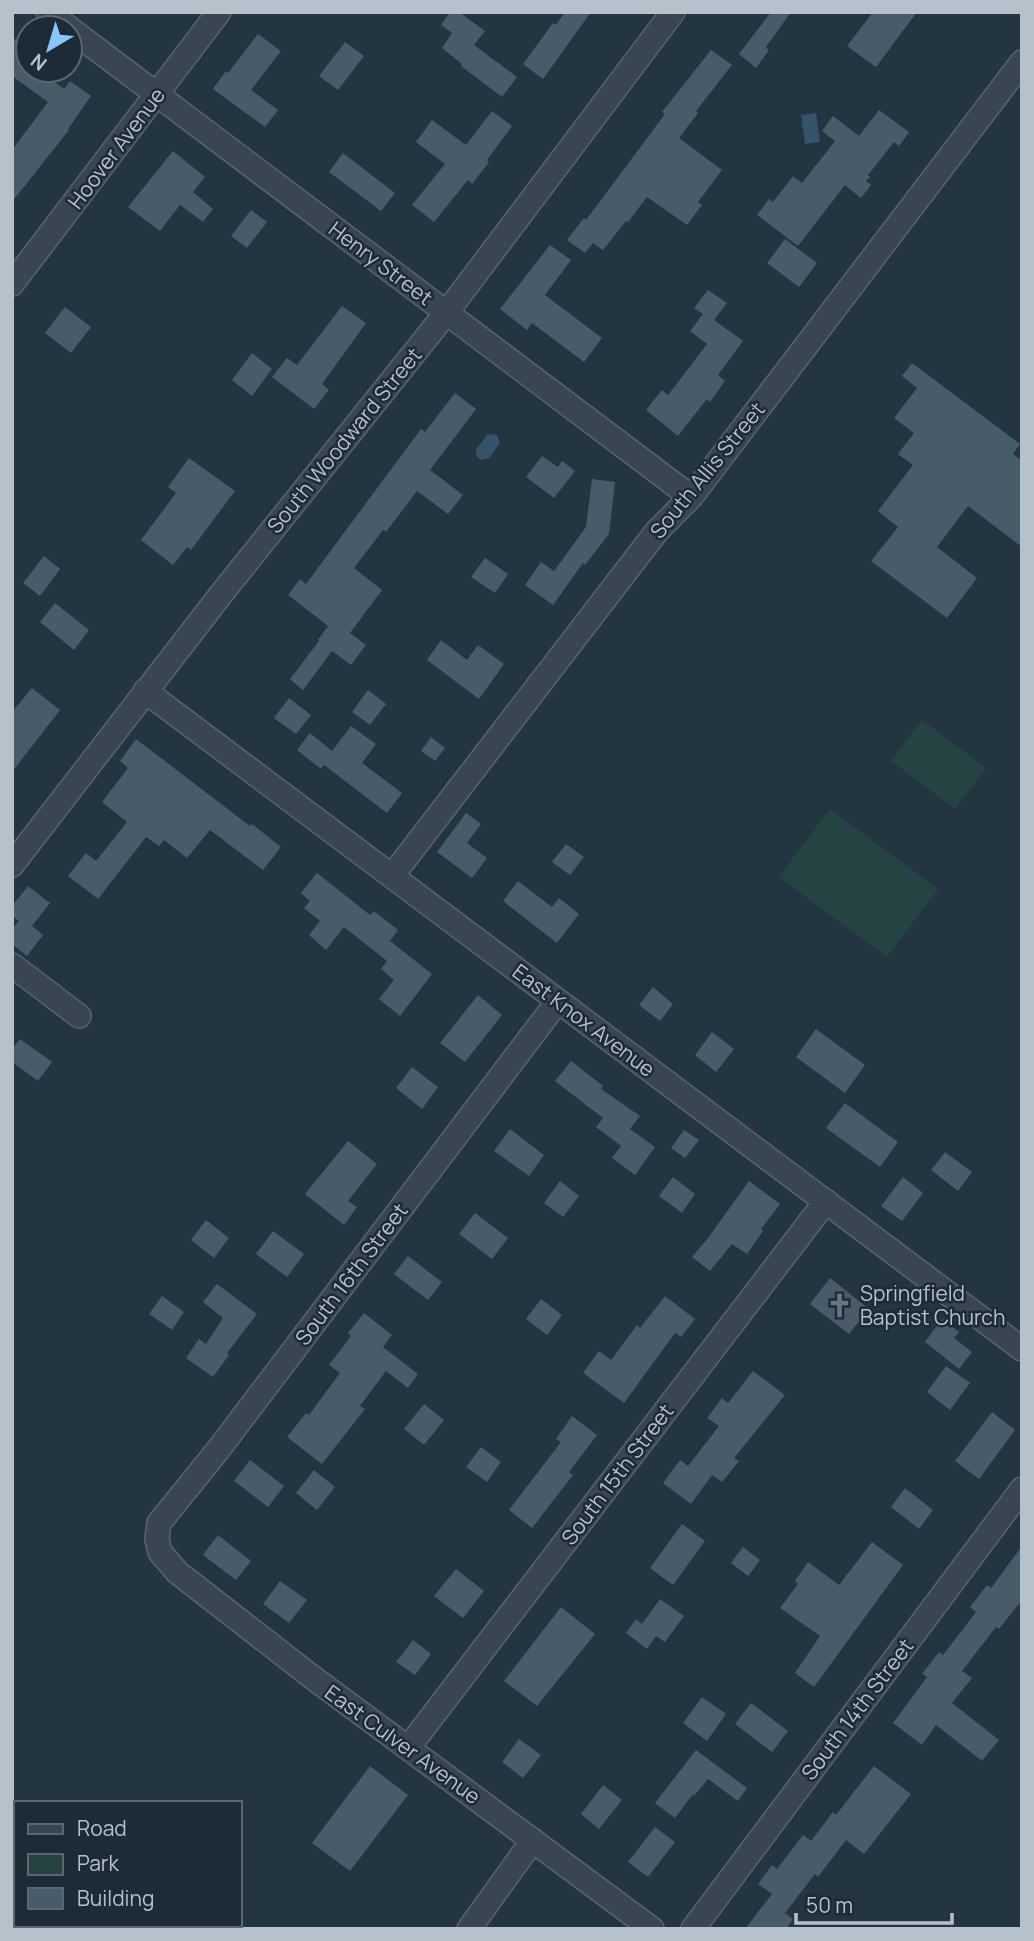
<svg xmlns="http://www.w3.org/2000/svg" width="1034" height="1941" viewBox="0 0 1034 1941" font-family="Manrope,sans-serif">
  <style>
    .green { fill: #264343 }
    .water { fill: #37536a }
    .building { fill: #485b69 }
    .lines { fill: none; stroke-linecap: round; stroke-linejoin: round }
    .street-casing { stroke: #57646f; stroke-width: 26 }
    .street { stroke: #394652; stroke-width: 23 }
    .labels { text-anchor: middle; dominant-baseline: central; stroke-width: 5; stroke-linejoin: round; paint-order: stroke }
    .street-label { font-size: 21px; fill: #b6c1cc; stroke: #1d2b37 }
    .poi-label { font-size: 21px; fill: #b6c1cc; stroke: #1d2b37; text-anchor: start }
  </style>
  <rect width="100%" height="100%" fill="#243542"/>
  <path class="green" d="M922,720l64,48 -31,41 -64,-48z
    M830,809l108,80 -51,68 -108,-80z"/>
  <path class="water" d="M816,113l4,29 -15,2 -4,-29z
    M488,434l9,1 3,8 -11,15 -8,2 -5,-5v-5z"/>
  <path class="building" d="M450,12h9l26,19 -11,14 43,32 -15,20 -41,-31 1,-2 -20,-16 10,-15 -11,-8z
    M565,12h26l-48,67 -20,-15 30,-41 3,2z
    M771,12h20l-25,35 3,3 -13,18 -17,-14z
    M873,12h44l-41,55 -29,-21z
    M258,34l23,17 -30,39 27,20 -13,17 -52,-38 13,-18 2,2z
    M12,37l16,12v21h10l26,19 6,-8 21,15 -23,33 1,1 -57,72v-52l36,-48 -36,-26z
    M345,42l19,14 -26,34 -19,-14z
    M711,50l21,15 -36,46 2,2 -19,25 43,32 -24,32 4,3 -15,20 -40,-28 -19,25 -2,-1 -23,29 -10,-7 -8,10 -18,-13 17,-22 2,2 79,-106 -3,-2z
    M879,110l30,22 -10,14 -5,-4 -26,33 2,2 -4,4 5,4 -10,13 -16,-13 -47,61 -41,-31 12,-16 4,3 20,-26 9,7 33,-42 -13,-10 11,-15 26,20z
    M492,111l20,15 -25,34 2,2 -17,22 -4,-4 -34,42 -22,-17 33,-41 -29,-22 16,-22 34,25z
    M173,151l32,26 -12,15 20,17 -10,13 -23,-17 -20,26 -32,-24z
    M343,153l52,40 -14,18 -52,-39z
    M251,210l16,12 -20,26 -16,-12z
    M785,239l32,24 -18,24 -32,-24z
    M550,245l21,15 -26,35 57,43 -18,24 -52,-39 -5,7 -27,-21z
    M708,290l19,13 -13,17 29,21 -25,34 7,6 -15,21 -3,-3 -29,37 -32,-26 16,-20 6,5 39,-51 -17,-13 13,-17 -9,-6z
    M342,306l24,17 -44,61 7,6 -15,19 -42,-32 15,-19 10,7z
    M65,307l26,20 -20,26 -26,-20z
    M252,353l20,16 -20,27 -20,-16z
    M912,363l108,81 -7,10 9,7v86l-54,-41 -31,41 40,31 -30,40 -76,-57 27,-34 -20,-16 35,-46 -15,-11 16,-21 -20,-15 23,-30 -15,-12z
    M455,393l21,16 -46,61 33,25 -15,19 -31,-23 -31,41 -3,-2 -29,38 28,22 -32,43 16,12 -15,20 -19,-14 -29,39 -13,-11 29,-38 -1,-1 10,-14 -40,-31 12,-16 6,5 115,-155 4,3z
    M542,456l16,11 4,-6 13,10 -21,27 -28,-21z
    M189,458l46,33 -44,59 -4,-3 -14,18 -32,-25 35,-47 -8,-6z
    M592,479l23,3 -6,52 -24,31 -2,-2 -30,42 -28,-20 16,-23 13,9 32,-44z
    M44,556l16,13 -20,27 -17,-13z
    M485,558l23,16 -13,19 -24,-16z
    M55,603l34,27 -15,20 -34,-28z
    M441,640l26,20 11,-15 26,19 -25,35 -52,-39z
    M32,688l28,22 -48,62v-60z
    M368,690l18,14 -16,21 -18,-13z
    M289,698l22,17 -15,19 -22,-16z
    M351,726l25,18 -14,19 40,30 -15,20 -63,-48 -3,4 -24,-19 13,-17 22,18z
    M431,737l14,11 -10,13 -14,-10z
    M136,739l114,87 2,-2 29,23 -18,23 -53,-40 -23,28 -23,-18 -5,6 -13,-9 -48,62 -30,-23 18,-23 10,8 31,-39 -25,-20 26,-34 -8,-7z
    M466,813l15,11 -14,19 20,15 -15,20 -35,-26z
    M566,844l18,13 -14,18 -18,-13z
    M317,873l53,42 4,-4 24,19 -8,11 42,33 -32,42 -21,-17 15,-19 -13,-11 6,-8 -43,-34 -18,23 -17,-15 11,-14 -16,-13 6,-7 -9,-8z
    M518,881l34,26 7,-9 20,16 -22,29 -54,-42z
    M28,886l22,17 -18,23 11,9 -16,21 -15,-12v-15l7,-8 -7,-5v-10z
    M653,987l20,17 -13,17 -21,-16z
    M478,995l24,20 -37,47 -25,-19z
    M816,1029l49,36 -20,28 -49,-36z
    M712,1032l22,17 -18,23 -21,-17z
    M20,1039l32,23 -14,19 -26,-19v-13z
    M571,1061l32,25 -2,3 39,27 -10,13 25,18 -20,28 -23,-17 9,-12 -25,-19 7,-9 -48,-37z
    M412,1067l26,20 -16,22 -26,-21z
    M845,1103l53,39 -18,25 -54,-39z
    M510,1129l34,26 -15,21 -35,-25z
    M684,1130l15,10 -14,18 -14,-10z
    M348,1141l29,23 -29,37 9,6 -13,18 -39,-31z
    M945,1152l27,20 -14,19 -27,-21z
    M673,1177l22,17 -13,19 -23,-17z
    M903,1177l20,16 -21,28 -21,-15z
    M560,1181l19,15 -16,21 -19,-14z
    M749,1181l31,23 -19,25 2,2 -16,23 -15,-10 -22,27 -18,-14 16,-19z
    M475,1213l33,25 -16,21 -33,-25z
    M206,1220l23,18 -15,20 -23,-18z
    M273,1231l31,23 -17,23 -31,-23z
    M408,1256l34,26 -14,18 -34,-26z
    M830,1278l39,31 -20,25 -39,-30z
    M217,1284l40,30 -30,39 2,2 -16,22 -27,-19 13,-19 7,5 17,-26 -20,-16z
    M162,1296l22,16 -12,18 -23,-16z
    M665,1296l30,23 -14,18 -6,-4 -51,70 -41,-30 16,-22 12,9 26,-35 3,3z
    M541,1299l21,16 -15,20 -21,-16z
    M364,1313l28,22 -9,12 35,27 -10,14 -22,-17 -26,35 5,3 -43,55 -35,-27 19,-24 3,2 31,-42 -11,-8 22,-29 -3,-3z
    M942,1319l17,13 -5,6 18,14 -13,17 -34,-27z
    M946,1366l24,17 -20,27 -23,-18z
    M753,1371l32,24 -51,63 5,3 -17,21 -10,-7 -21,29 -28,-21 17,-23 8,6 31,-40 -12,-8 15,-20 6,5z
    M424,1404l20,16 -20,25 -20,-16z
    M992,1412l23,18 -36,49 -24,-18z
    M572,1416l25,19 -28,37 4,3 -41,53 -23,-18 52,-68 -5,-3z
    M481,1447l20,15 -14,20 -21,-15z
    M250,1460l34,26 -16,21 -34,-26z
    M314,1470l21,17 -18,23 -21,-17z
    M905,1488l28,22 -14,19 -28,-22z
    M682,1524l23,17 -32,44 -23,-17z
    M218,1535l33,26 -15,19 -33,-25z
    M872,1542l31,23 -89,122 -19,-14 25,-37 -40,-28 18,-24 -3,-3 13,-19 31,23z
    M1022,1546v54l-23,29 -3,-2 -34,44 10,7 -20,25 47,37 -17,21 -46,-36 -14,20 -29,-22 34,-46 -5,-3 17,-22 4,3 33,-43 -6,-5 17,-22 4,3z
    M743,1547l17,13 -12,16 -17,-13z
    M456,1569l28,22 -21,27 -29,-22z
    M280,1581l27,19 -18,23 -26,-19z
    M660,1599l24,17 -19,26 -9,-6 -9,13 -21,-16 10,-14 6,5z
    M561,1607l34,27 -58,72 -33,-25z
    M413,1640l18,14 -16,21 -19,-13z
    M702,1697l24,17 -19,27 -24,-18z
    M751,1703l37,28 -16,21 -37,-28z
    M519,1739l22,16 -18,23 -21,-16z
    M696,1750l51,38 -9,13 -30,-22 -14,17 -1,-2 -18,24 -20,-15z
    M370,1766l38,29 -58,76 -38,-28z
    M874,1766l37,28 -47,60 -18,-14 -28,37 -3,-3 -30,39 8,6 -7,10h-41l27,-35 -14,-10 14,-19 5,4 26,-34 8,6 22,-29 3,3z
    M603,1785l19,15 -23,29 -18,-15z
    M655,1827l20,15 -27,35 -20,-15z"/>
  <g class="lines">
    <defs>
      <path id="street" d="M48,12l21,16
        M70,29l621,468
        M12,284l207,-272
        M145,691l877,658
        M12,865l210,-272 225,-281 226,-300
        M392,876l265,-345 34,-34 331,-435
        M12,965l67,51
        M558,1001l-340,449 -59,73 -2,16 3,13 17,20 135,105 340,252
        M408,1748l418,-547
        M469,1929l64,-89
        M693,1929l329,-440"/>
    </defs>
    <use href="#street" class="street-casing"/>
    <use href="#street" class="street"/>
  </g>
  <defs>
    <symbol id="church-bare" viewBox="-9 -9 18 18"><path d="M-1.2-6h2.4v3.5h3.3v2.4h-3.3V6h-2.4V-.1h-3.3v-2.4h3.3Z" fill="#6b7280" stroke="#1d2b37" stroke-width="2.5" paint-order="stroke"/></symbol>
  </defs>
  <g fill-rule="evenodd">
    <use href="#church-bare" x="822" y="1288" width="35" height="35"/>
  </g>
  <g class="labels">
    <g class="street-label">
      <text transform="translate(116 148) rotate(-53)">Hoover Avenue</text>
      <text transform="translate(381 263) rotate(37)">Henry Street</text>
      <text transform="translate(344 440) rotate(-51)">South Woodward Street</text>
      <text transform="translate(707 470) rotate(-51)">South Allis Street</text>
      <text transform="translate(584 1020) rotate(37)">East Knox Avenue</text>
      <text transform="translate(351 1274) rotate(-53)">South 16th Street</text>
      <text transform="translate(617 1474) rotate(-53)">South 15th Street</text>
      <text transform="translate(857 1709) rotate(-53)">South 14th Street</text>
      <text transform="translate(403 1744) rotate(36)">East Culver Avenue</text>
    </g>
    <g class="poi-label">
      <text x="860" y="1293">Springfield<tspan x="860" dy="24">Baptist Church</tspan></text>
    </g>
  </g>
  <rect width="1034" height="1941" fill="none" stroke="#b6c1cc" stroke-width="28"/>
  <rect x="14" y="1801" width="228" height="126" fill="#1d2b37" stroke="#5a6773" stroke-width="2"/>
  <rect x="28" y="1824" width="35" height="10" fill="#394652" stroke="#5a6773" stroke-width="2"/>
  <text x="77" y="1836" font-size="21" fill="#b6c1cc">Road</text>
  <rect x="28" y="1854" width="35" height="21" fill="#264343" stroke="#5a6773" stroke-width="2"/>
  <text x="77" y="1871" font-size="21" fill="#b6c1cc">Park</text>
  <rect x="28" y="1888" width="35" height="21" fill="#485b69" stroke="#5a6773" stroke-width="2"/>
  <text x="77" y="1906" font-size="21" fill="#b6c1cc">Building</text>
  <g transform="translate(49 49) rotate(218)"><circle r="33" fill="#1d2b37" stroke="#5a6773" stroke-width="2"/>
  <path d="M0-5L12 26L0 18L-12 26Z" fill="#89c5fe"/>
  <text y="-10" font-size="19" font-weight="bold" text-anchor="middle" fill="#b6c1cc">N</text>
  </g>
  <path d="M796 1913v10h156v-10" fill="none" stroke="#b6c1cc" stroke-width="3.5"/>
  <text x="806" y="1913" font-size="21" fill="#b6c1cc" stroke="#1d2b37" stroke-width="5" paint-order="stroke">50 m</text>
</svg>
